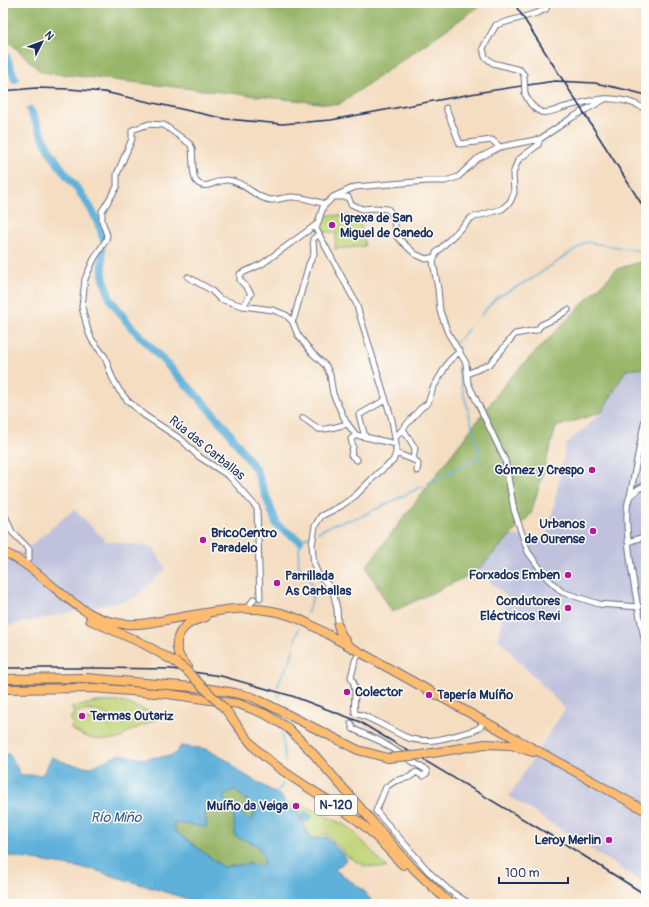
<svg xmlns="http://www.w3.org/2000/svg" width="649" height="907" viewBox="0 0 649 907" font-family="Pangolin,sans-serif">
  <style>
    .industrial { fill: #c0c2dd }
    .green { fill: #c1d579; stroke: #6e826c; fill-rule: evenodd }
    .forest { fill: #98b669; stroke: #5a7264 }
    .water { fill: #5eb1da; stroke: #3c709c; fill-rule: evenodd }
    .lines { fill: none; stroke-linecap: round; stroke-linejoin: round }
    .stream { stroke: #5eb1da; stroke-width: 1.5 }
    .river { stroke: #5eb1da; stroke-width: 8 }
    .minor-tunnel { stroke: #c9baad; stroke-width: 5; stroke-dasharray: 5 2.5; stroke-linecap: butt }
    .minor-casing { stroke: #676c81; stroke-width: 7 }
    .highway-casing { stroke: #676c81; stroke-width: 10 }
    .minor { stroke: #fff; stroke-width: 5 }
    .highway { stroke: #febc71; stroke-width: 8 }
    .rail { stroke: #1b2f5e; stroke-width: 1.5 }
    .minor-bridge-casing { stroke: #676c81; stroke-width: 7; stroke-linecap: butt }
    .highway-bridge-casing { stroke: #676c81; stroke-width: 10; stroke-linecap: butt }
    .minor-bridge { stroke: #fff; stroke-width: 5 }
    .highway-bridge { stroke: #febc71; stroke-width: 8 }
    .poi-dot { fill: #b5179e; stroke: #fdfcf7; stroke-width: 1.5 }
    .labels { text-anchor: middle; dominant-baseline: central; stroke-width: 3; stroke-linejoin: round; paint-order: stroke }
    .shield { fill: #fdfcf7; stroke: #5f6c8c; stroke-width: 1 }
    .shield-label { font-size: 12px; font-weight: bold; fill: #1b2f5e }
    .poi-label { font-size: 13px; font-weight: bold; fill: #1b2f5e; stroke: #fdfcf7; text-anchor: start }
    .street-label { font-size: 13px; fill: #1b2f5e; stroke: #fdfcf7 }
    .water-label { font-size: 14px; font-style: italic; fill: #325c89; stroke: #fdfcf7 }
  </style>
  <rect width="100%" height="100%" fill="#fdfcf7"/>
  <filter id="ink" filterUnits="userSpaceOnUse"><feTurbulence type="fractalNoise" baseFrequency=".025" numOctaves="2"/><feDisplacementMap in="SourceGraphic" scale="8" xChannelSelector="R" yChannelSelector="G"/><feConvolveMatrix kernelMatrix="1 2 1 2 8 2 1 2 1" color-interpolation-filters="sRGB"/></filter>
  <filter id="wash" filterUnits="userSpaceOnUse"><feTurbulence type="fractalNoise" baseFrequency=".012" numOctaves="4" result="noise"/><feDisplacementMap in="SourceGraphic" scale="16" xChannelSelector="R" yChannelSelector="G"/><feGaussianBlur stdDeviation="0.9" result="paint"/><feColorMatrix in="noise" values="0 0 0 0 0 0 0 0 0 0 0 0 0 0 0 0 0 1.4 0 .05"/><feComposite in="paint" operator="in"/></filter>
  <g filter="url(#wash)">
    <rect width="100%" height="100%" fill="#f4ddc1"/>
    <path class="industrial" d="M646,368v517l-137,-89 56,-87 -67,-70 9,-42 -39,-36 9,-30 70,8 19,-94 36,-33 24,-42z
      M74,509l32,32 47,6 13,22 -33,30 -130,28v-80l19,6z"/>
    <path class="green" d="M322,215l28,1v4l10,1 5,25 -30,3 1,-16 -17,-2z
      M96,702h26l41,14 -37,17 -4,5c-21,4 -34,2 -52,-10l4,-4 -4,-6 4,-5 -3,-5zM88,710c11,1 18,3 28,11l-6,5 -14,-7 -17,2 -5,-8z
      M295,801l53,26 10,9 29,32 -22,-2 -18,-10 -20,-22 -11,4 -6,-1 -9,-21 -10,-10z"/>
    <path class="forest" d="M3,3h481l-146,102 -297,-33 -38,-36z
      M646,260v108l-20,2 -24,42 -46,15 -25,87 -55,58 -84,40 -26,-45 143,-188 108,-110z
      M235,789l9,10 6,2 4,5v10l-2,5 -21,-15 -8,-9z
      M218,803l16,13 1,20 22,9 8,14 -3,7 -13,-2 -26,3 -48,-36 -2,-8 34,4 -3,-14z"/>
    <path class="water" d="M181,746l25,3 24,13 10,10 41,24 9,12 9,6 10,24 7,1 11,-2 20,22 -8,8 -5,2 29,21 11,14h-170l-110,-34 -91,-15v-101h6l12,21h21l10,-18 17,7 22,3 29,-13 22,5 32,-4zM235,789l9,10 6,2 4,5v10l-2,5 -21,-15 -8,-9zM218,804l16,12 1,20 22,9 8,14 -3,7 -13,-2 -26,3 -48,-36 -1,-8 33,4 -2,-14z
      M303,812h3l6,4 -4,6h-2l-4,-5z"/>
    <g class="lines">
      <path class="stream" d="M481,315l15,-17 37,-20 53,-36 56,9 4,-1
        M456,343l13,-15
        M428,483l52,-26 -17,-66 -5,-25
        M318,532l16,-8 28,-8 61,-30
        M307,613c5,-11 11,-27 -1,-38 -3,-3 -6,-4 -7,-9 -2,-7 1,-17 1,-25l9,-5
        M278,687c1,-10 8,-17 12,-26 4,-10 4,-22 9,-33
        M278,694l1,3
        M282,732l3,30
        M276,793l7,-9"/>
      <path class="river" d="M3,49l12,30
        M30,110c8,16 15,34 25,49 18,27 40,46 48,79
        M102,250l1,25 7,24 18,24 68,72
        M200,399l25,28 31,43 21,55 23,16"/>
    </g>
  </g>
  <g filter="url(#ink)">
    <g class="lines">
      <path class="minor-tunnel" d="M351,723l4,-10"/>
      <defs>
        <path id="minor" d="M524,75l-4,-5 -27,-7 -8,-6 -2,-9 13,-23 41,-12 9,-4 2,-6
          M525,94c4,8 7,14 16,18 6,2 15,-2 21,-4 32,-9 53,-16 84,1
          M446,108l14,36 32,-4 8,7
          M540,139l-2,6 -20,15 -5,14 1,19 -4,9 -8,7 -31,9 -35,35 -3,9 5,27 2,22 8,22 18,30 2,20 37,77 9,50 14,42 19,26 15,14 37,12 40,3
          M335,197h13l3,7 11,5 13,-1 13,1 5,7 4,21 18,17 11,5 9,-2
          M188,277l23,13 9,9 23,7 30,4 13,5 6,6 6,14 14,18 14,13 4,9 3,19 13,28 10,13 40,9
          M243,306l8,-12 -3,-5 -8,-9v-6l22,-10 55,-40
          M292,321l2,-3 15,-54 5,-10 -1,-15 5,-4
          M467,374l23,-10 25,-30 22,-4 4,-5 13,-6 14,-9
          M646,413l-16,83c-11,21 10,124 16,151
          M303,418c5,3 11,8 16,11 5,2 22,-4 29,-5
          M403,429l12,19 -2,11
          M356,435l-5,4 2,8 -2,8 6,5
          M365,437l-6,-22 26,-15
          M395,438l25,-29 8,-6 5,-15 16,-27 11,-10
          M396,453l20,8 2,3 -1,7
          M630,496l8,-7 8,-4
          M3,511l9,21 17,17v10l-4,4
          M628,542l18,-6
          M260,598l-3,-90 -28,-32 -31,-20 -16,-16 -38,-25 -17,-15 -8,-10 -7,-13 -7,-20 -13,-17 -4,-9 -6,-24 3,-28 9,-20 12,-19 1,-5 -5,-14v-10l15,-24v-13l15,-35v-9l17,-6 15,1 26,19 2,4c1,8 0,28 4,33 9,11 21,-2 31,-1 17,1 29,19 44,20 7,0 14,-3 21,-3 11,0 23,4 33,7
          M247,609l7,-10
          M338,625l-1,-16 -3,-14 -5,-9 -11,-12 -4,-9 -2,-20 3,-19 6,-10 20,-10 14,-10 23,-23 15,-12 3,-8v-9l-4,-24 -36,-117 -40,-74 7,-22 10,-10 22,-10 72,-6h18l13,-4 19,-18 23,-12 40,-8 33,-22 32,-18
          M360,652l-5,9 -4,16c7,11 2,24 4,36 19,5 34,17 51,24 22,9 47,-1 69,-7l5,-3 4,-6
          M351,723l2,6 27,12 46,29 1,3 -4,3 -7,-4 -6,5 -15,4 -9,6 -10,24 53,61 21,19 20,13"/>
        <path id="highway" d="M3,552c43,18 66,62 114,71 20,4 41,-2 60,-5 39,-7 76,-16 114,-2 13,4 25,12 38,19l317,176
          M90,620l54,24 31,18
          M338,625l2,7 8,13
          M187,667c-20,-22 -9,-44 19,-50
          M3,679l83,-1 118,10 31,5 17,4 17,8 89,45 30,8
          M3,689l90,-1 75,6 71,10 26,10 23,14 23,23 100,115 34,33 7,5
          M225,709c11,14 21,30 34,43 31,28 70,46 103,72 15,12 28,28 41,41
          M485,744l25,1 23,7"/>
      </defs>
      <use href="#minor" class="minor-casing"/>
      <use href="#highway" class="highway-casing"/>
      <use href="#minor" class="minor"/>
      <use href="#highway" class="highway"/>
      <path class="rail" d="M514,3l132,208
        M3,91l33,-3 33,1 35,3 122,27 56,5 49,-4 151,-28 73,-11 40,2 32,7 19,5
        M3,668h92l76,1 50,7 71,20 66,25 207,123 81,51"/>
      <defs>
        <path id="minor-bridge" d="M524,75l1,19"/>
        <path id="highway-bridge" d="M175,662l11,8 39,39
          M388,758l33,-3 64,-11"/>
      </defs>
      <use href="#minor-bridge" class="minor-bridge-casing"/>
      <use href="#highway-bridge" class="highway-bridge-casing"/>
      <use href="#minor-bridge" class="minor-bridge"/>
      <use href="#highway-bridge" class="highway-bridge"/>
    </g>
  </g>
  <g class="poi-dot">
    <circle cx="332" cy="225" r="4"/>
    <circle cx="592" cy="470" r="4"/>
    <circle cx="593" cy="531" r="4"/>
    <circle cx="203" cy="540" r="4"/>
    <circle cx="568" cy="575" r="4"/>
    <circle cx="277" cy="583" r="4"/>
    <circle cx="568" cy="608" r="4"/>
    <circle cx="347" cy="692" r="4"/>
    <circle cx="429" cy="695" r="4"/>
    <circle cx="82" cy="716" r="4"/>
    <circle cx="296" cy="806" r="4"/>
    <circle cx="609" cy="840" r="4"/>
  </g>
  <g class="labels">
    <rect class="shield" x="315" y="795" width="42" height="20" rx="3"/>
    <g class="shield-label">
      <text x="336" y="805">N-120</text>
    </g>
    <g class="poi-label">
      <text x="340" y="218">Igrexa de San<tspan x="340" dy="15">Miguel de Canedo</tspan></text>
      <text x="584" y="470" text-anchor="end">Gómez y Crespo</text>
      <text x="585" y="524" text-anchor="end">Urbanos<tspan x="585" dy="15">de Ourense</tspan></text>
      <text x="211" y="533">BricoCentro<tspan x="211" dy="15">Paradelo</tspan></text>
      <text x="560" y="575" text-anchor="end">Forxados Emben</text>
      <text x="285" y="576">Parrillada<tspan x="285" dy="15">As Carballas</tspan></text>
      <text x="560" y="601" text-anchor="end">Condutores<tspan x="560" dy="15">Eléctricos Revi</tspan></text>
      <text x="355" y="692">Colector</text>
      <text x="437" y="695">Tapería Muíño</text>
      <text x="90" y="716">Termas Outariz</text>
      <text x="288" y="806" text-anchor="end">Muíño da Veiga</text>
      <text x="601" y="840" text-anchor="end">Leroy Merlin</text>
    </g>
    <g class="street-label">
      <text transform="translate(207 448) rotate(39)">Rúa das Carballas</text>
    </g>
    <g class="water-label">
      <text x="116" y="817">Río Miño</text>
    </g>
  </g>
  <rect width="649" height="907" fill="none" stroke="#fdfcf7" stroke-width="16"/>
  <g transform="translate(42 42) rotate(48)" stroke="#fdfcf7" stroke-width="3" paint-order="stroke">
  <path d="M0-3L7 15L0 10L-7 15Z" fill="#1b2f5e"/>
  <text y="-6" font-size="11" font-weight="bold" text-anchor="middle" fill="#1b2f5e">N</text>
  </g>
  <path d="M499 877v6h69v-6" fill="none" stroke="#1b2f5e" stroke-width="2"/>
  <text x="505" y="877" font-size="12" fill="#1b2f5e" stroke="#fdfcf7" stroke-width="3" paint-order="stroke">100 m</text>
</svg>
